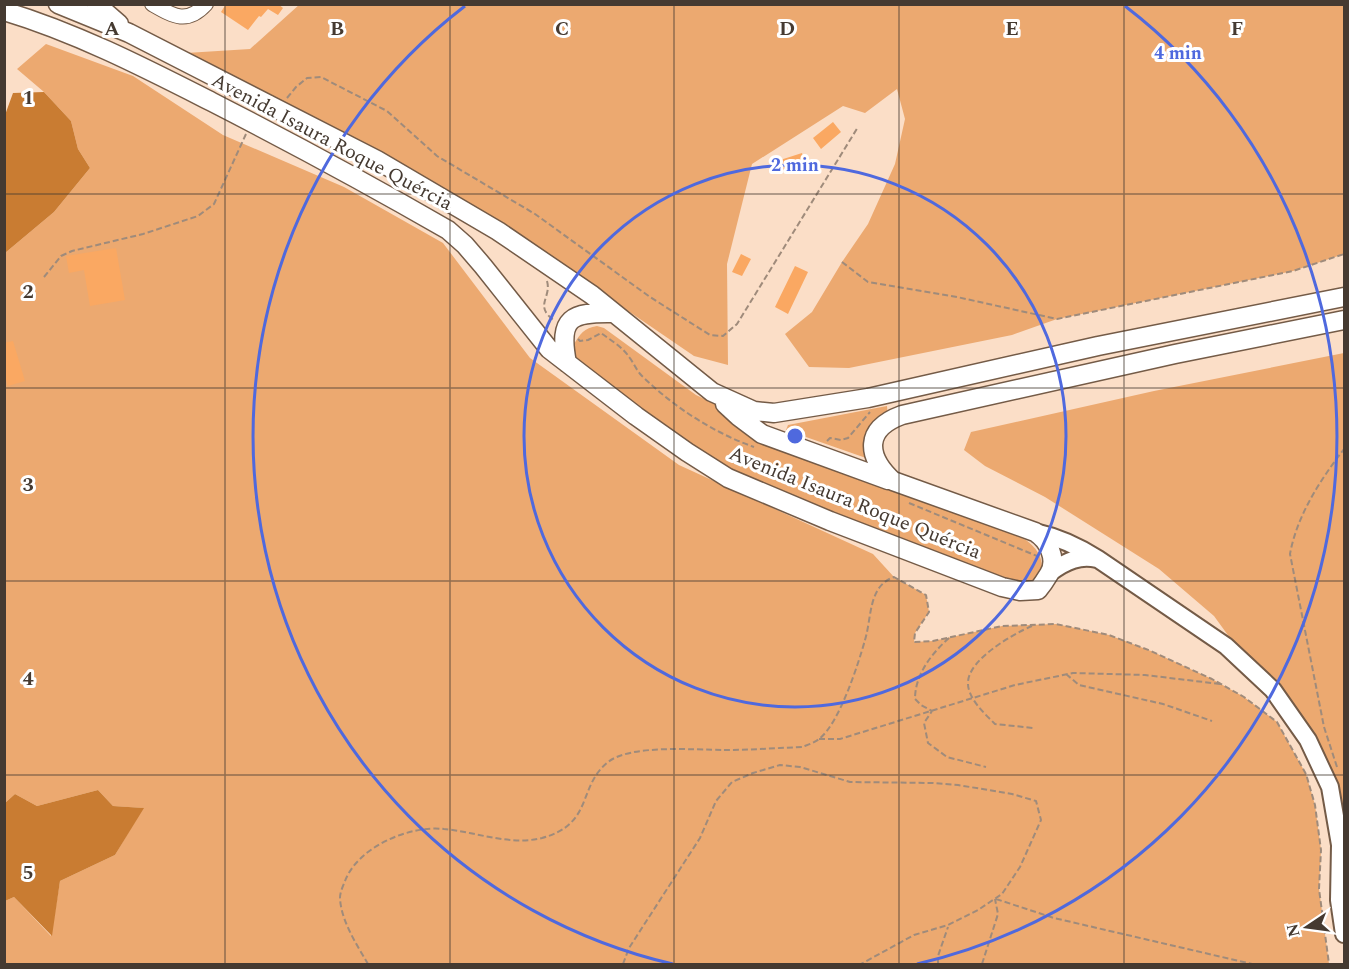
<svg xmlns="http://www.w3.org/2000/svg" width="1349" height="969" viewBox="0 0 1349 969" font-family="Spectral,serif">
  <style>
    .green { fill: #eca970 }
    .water { fill: #c97c32 }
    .building { fill: #faa862 }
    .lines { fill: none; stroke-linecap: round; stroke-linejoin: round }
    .minor-casing { stroke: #745b47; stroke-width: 16 }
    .tertiary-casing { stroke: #745b47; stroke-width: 20 }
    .secondary-casing { stroke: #745b47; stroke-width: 21 }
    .path { stroke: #9f8b7b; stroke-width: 2; stroke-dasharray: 6 3; stroke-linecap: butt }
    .minor { stroke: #fff; stroke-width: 14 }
    .tertiary { stroke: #fff; stroke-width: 16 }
    .secondary { stroke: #fff; stroke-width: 18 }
    .grid { fill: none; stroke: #453a31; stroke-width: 1.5; stroke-opacity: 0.55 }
    .ring { fill: none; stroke: #4f69de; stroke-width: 3 }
    .labels { text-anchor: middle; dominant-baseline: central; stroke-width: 6; stroke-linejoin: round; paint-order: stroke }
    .street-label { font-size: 20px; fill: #453a31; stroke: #fff }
    .grid-label { font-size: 20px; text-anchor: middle; font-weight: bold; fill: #453a31; stroke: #fff; stroke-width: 6; stroke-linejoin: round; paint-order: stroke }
    .centre { fill: #4f69de; stroke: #fff; stroke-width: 3 }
    .ring-label { font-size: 18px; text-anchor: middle; font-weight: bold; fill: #4f69de; stroke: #fff; stroke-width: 6; stroke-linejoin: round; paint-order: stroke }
  </style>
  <rect width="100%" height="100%" fill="#fbdec7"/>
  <path class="green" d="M300,4l1044,1v249l-51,17 -236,48 -45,16 -163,33 -40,-1 -24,-33 27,-22 30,-50 26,-38 27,-60 10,-45 -8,-30 -32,24 -22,-7 -91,58 -25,100 1,101 -34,-9 -212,-145 -296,-158 64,-4z
    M46,44l87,32 90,59 121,52 99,56 87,115 149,107 194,89 21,23 32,18 3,17 -14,21 -1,9 19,-1 69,-15 54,-2 53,11 42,16 61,28 32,18 33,25 29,52 9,31 6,45 -2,39 10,75h-1324v-63l9,-4 37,39 9,-55 55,-26 28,-47 -30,-2 -15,-16 -61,16 -22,-12 -10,9v-550l49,-41 36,-44 -12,-19 -7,-28 -27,-29 -27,-23z
    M597,326l7,2 92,67 19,9 13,10 298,126c22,16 22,40 -6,47l-152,-58 -164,-70 -128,-100 -2,-15c6,-10 10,-16 23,-18z
    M1344,353v581l-14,-147 -76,-116 -40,-55 -55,-47 -114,-72 -60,-31 -21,-16 7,-18 183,-41z
    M887,406l1,12 -22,40 -80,-28 2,-5z"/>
  <path class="water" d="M44,92l27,29 7,28 12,19 -36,44 -49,41v-138l8,-22z
    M98,790l15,16 31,2 -29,47 -55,26 -8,55 -38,-39 -9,4v-98l10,-9 22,12z"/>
  <path class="building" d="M226,4h52l5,4 -5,7 -10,-6 -7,8 -2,-1 -11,14 -27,-18z
    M833,122l8,10 -20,17 -8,-11z
    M802,153l3,10 -27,9 -4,-10z
    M116,248l9,52 -35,6 -6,-36 -15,3 -3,-17z
    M741,254l10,5 -9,17 -10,-4z
    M795,266l13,6 -20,42 -13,-7z
    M13,341l12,40 -17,5 -4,-12v-31z"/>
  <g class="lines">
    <defs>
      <path id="minor" d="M152,4c21,12 35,21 54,0"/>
      <path id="tertiary" d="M1035,532c23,5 43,14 63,27l128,87 47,44 35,50 22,47 10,58 -1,55 5,34
        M1051,572c15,-11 29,-17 46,-13"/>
      <path id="secondary" d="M58,4l71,29 248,127 121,71 94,64 120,97 42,19 20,2 94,-15 230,-52 246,-49
        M96,4l23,20
        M4,11c73,22 141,57 208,91 80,41 158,83 236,128l17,15 18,21 66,83 87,67 51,36 41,26 102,43 172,66 18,4 18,-1c4,-5 8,-11 11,-16 9,-15 -1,-34 -14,-42l-142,-51c-27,-25 -29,-52 9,-66l273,-61 169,-34
        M567,363c-9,-46 4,-51 47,-50
        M725,404l13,12 24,18 126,46"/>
    </defs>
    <use href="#minor" class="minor-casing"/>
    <use href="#tertiary" class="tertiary-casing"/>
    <use href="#secondary" class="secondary-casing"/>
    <path class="path" d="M287,98l9,-11 11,-9 14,-1 66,34 50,45 98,58 115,83 60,38 13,1 14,-12 121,-197
      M842,262l26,20 89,15 100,22 236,-48 51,-17
      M44,277l17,-21 11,-5 71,-17 55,-18 16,-12 32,-70
      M547,281c5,17 -14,25 8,40
      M578,339l2,2 8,-1 13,-7c9,7 22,14 28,24 5,6 7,13 13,19 32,31 70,56 112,71
      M827,441l3,-3 11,2 7,-2 22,-26
      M909,503l128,53
      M1032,626c-19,8 -63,33 -64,56 -1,16 17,32 27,42l38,4
      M949,638c-18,16 -34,37 -34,61l6,6 11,6 -8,12 4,20 19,14 39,10
      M1066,674l13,11 84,19 49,17
      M819,739h21l175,-54 58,-12 72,2 75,9
      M1337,767l-13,-40 -34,-173c7,-39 31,-75 54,-105
      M996,899l58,19 198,46
      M368,964c-11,-19 -27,-43 -28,-66 0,-6 3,-12 5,-17 13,-34 64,-56 99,-52 33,3 65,17 98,9 52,-14 35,-51 66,-76 23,-18 87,-12 116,-12 26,0 52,-2 78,-3 5,-2 12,-4 17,-8 20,-15 39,-74 46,-99 7,-23 3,-54 29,-63l32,18 3,17 -14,21 -1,9 19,-1 69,-15 54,-2 53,11 42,16 61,28 32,18 33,25 29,52 9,31 6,45 -2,39 10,75
      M623,964l6,-16 71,-110 16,-37 16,-19 21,-9 27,-8 20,2 50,15 83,1 25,2 54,9 24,7 5,19 -21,47 -18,27 -24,16 -30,15 -34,10 -53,29
      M938,964v-8l10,-29
      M982,964l16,-50 -3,-15"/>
    <use href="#minor" class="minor"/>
    <use href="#tertiary" class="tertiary"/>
    <use href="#secondary" class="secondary"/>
  </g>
  <path class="grid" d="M225,4v960M450,4v960M674,4v960M899,4v960M1124,4v960M4,194h1340M4,388h1340M4,581h1340M4,775h1340"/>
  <g class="ring">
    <circle cx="795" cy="436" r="271"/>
    <path d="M673 964A542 542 0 0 1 465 6M1125 6A542 542 0 0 1 917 964"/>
  </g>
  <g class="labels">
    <g class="street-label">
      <text transform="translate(332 142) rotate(28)">Avenida Isaura Roque Quércia</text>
      <text transform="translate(855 503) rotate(22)">Avenida Isaura Roque Quércia</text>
    </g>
  </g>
  <g class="grid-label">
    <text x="112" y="35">A</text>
    <text x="337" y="35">B</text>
    <text x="562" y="35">C</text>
    <text x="787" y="35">D</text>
    <text x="1012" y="35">E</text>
    <text x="1237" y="35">F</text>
    <text x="28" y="104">1</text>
    <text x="28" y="298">2</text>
    <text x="28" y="491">3</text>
    <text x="28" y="685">4</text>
    <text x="28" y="879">5</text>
  </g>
  <circle cx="795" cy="436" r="9" class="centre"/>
  <g class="ring-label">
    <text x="1178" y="59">4 min</text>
    <text x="795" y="171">2 min</text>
  </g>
  <rect width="1349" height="969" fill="none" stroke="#453a31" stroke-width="12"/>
  <g transform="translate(1307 927) rotate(257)" stroke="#ffffff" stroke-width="4.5" paint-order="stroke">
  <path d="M0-4.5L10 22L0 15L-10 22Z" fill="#453a31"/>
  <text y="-9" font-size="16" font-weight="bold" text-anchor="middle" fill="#453a31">N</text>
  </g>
</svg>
